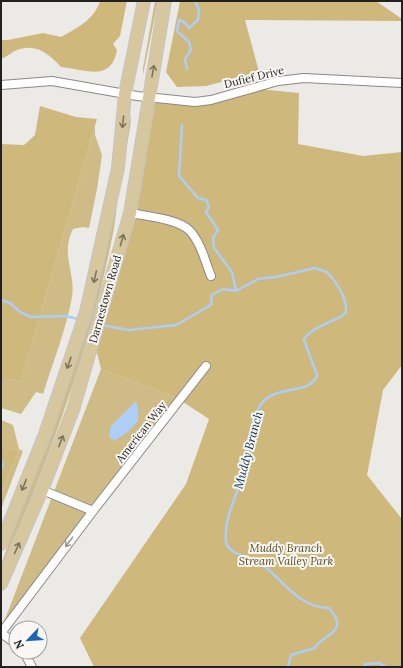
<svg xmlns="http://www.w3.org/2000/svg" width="403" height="668" viewBox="0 0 403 668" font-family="Lora,serif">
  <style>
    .green { fill: #cebb85 }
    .forest { fill: #cfb87b }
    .water { fill: #adcef7 }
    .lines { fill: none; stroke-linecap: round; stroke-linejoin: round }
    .stream { stroke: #adcef7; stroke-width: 2.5 }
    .minor-casing { stroke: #8a8986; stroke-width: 10 }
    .primary-casing { stroke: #c6c5c5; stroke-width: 14 }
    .minor { stroke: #fff; stroke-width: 8 }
    .primary { stroke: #d6c79e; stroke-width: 12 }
    .oneway { stroke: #7c745f }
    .oneway2 { stroke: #9c9b9b }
    .labels { text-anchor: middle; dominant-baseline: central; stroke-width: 4; stroke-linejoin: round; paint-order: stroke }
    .street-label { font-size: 11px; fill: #222120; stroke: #f8f7f4 }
    .park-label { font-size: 11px; font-style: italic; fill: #5b4a1b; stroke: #f8f7f4 }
    .water-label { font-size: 12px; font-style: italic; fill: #032d5a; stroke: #f8f7f4 }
  </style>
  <rect width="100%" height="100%" fill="#ebeae6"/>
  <path class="green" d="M155,1h3l-15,74v-7z
    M131,114c0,21 -8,42 -11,63 -3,17 -3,34 -6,51 -22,118 -66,233 -113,343v-6l66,-189z
    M95,126v9l7,20 -5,34 -8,39 -6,-1 -10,2c-13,26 3,44 -1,68 -6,33 -19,65 -29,97l-7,-2 -15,22 -20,-6v-25l9,-4 11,3z
    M101,369l76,29 -173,224z
    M1,420l12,5 6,24 4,2 -22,58v-16l18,-42 -12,-2 -6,-3z"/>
  <path class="forest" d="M100,1h27l-7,35 -7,8 4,6c-6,33 -32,19 -56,17 -11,-12 -23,-23 -41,-18 -6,1 -13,8 -19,10v-19h7l35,-7 18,4c16,-9 33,-17 39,-36z
    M180,1h196l26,18v2l-157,-1 14,52 -53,14 -29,1 -11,-15z
    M248,88l51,5 -1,51 65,12 39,-4v213l-19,25 -16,85 35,44v148h-308l-14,-29 106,-154 23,-65 -32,-21 -76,-29 -7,-29 36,-127 18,-116 63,3z
    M40,106l36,11 21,2 -76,263 -11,-3 -9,4v-239l23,1 11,-10z
    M1,446l6,3 12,2 -18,42z"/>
  <path class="water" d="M136,401l2,6v14l-10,11 -14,9 -5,-5 2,-10z"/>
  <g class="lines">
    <path class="stream" d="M187,69l-2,-10 6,-9 -2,-8 -12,-11 2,-11 5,2 5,6 9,-8 1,-10 -4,-9
      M182,125l-3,51 19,22 8,2 3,6 -3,6 12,18 -5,8 1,10 18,24 4,19
      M1,300l9,3 10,9 11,5 35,-1 15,4
      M101,325l28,5 47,-5 35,-20 1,-10 11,-6 13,2 22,-12 8,-1 10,-1 39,-9 12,4c9,10 20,26 19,40l-4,4c-9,5 -35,14 -38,24l13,35c-7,22 -46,7 -59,34 -9,19 -9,40 -13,59 -6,24 -22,49 -19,74 2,13 24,14 34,21 23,16 38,45 69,45 22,25 -6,25 -14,40l-24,7 -3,12
      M1,461l2,4 -2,5
      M364,667l1,-3 14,-1 7,4"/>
    <defs>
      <path id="minor" d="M1,85l51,-4 85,15 58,6 16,-2 67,-19 26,-3 98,5
        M130,213c16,3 49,6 60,18 11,12 15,30 21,45
        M42,490l51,21
        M1,633l92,-122 113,-145
        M1,633l15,11
        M24,652l8,15"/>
      <path id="primary" d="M1,544l44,-110 41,-122 32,-144 7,-74 19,-93
        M1,584l41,-94 31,-80 57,-197 35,-212"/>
    </defs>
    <use href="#minor" class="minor-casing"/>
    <use href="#primary" class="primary-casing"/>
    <use href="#minor" class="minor"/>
    <use href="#primary" class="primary"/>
  </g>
  <defs><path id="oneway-shaft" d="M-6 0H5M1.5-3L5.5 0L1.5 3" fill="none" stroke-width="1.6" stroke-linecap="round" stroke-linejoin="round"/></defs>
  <g class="oneway">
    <use href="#oneway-shaft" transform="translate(153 71) rotate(-80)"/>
    <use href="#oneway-shaft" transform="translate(123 122) rotate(96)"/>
    <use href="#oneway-shaft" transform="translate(122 240) rotate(-74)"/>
    <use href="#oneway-shaft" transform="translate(95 277) rotate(103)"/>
    <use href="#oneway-shaft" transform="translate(69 363) rotate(109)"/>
    <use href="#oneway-shaft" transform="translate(61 441) rotate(-69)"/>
    <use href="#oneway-shaft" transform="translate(24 485) rotate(112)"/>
    <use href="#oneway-shaft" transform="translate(17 548) rotate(-66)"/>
  </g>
  <use class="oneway2" href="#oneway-shaft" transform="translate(69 542) rotate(127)"/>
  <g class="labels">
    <g class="street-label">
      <text transform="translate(254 77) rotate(-14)">Dufief Drive</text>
      <text transform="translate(105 299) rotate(-74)">Darnestown Road</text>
      <text transform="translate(141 432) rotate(-52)">American Way</text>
    </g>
    <g class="park-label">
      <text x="286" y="548">Muddy Branch<tspan x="286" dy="13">Stream Valley Park</tspan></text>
    </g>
    <g class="water-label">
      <text transform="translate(248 450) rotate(-75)">Muddy Branch</text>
    </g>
  </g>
  <rect width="403" height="668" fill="none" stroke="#222120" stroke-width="4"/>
  <g transform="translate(28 640) rotate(245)"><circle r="19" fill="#f8f7f4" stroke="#a2a19f"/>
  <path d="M0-3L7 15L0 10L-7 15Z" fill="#1b65b5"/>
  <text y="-6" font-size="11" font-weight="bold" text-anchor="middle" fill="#222120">N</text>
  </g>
</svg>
